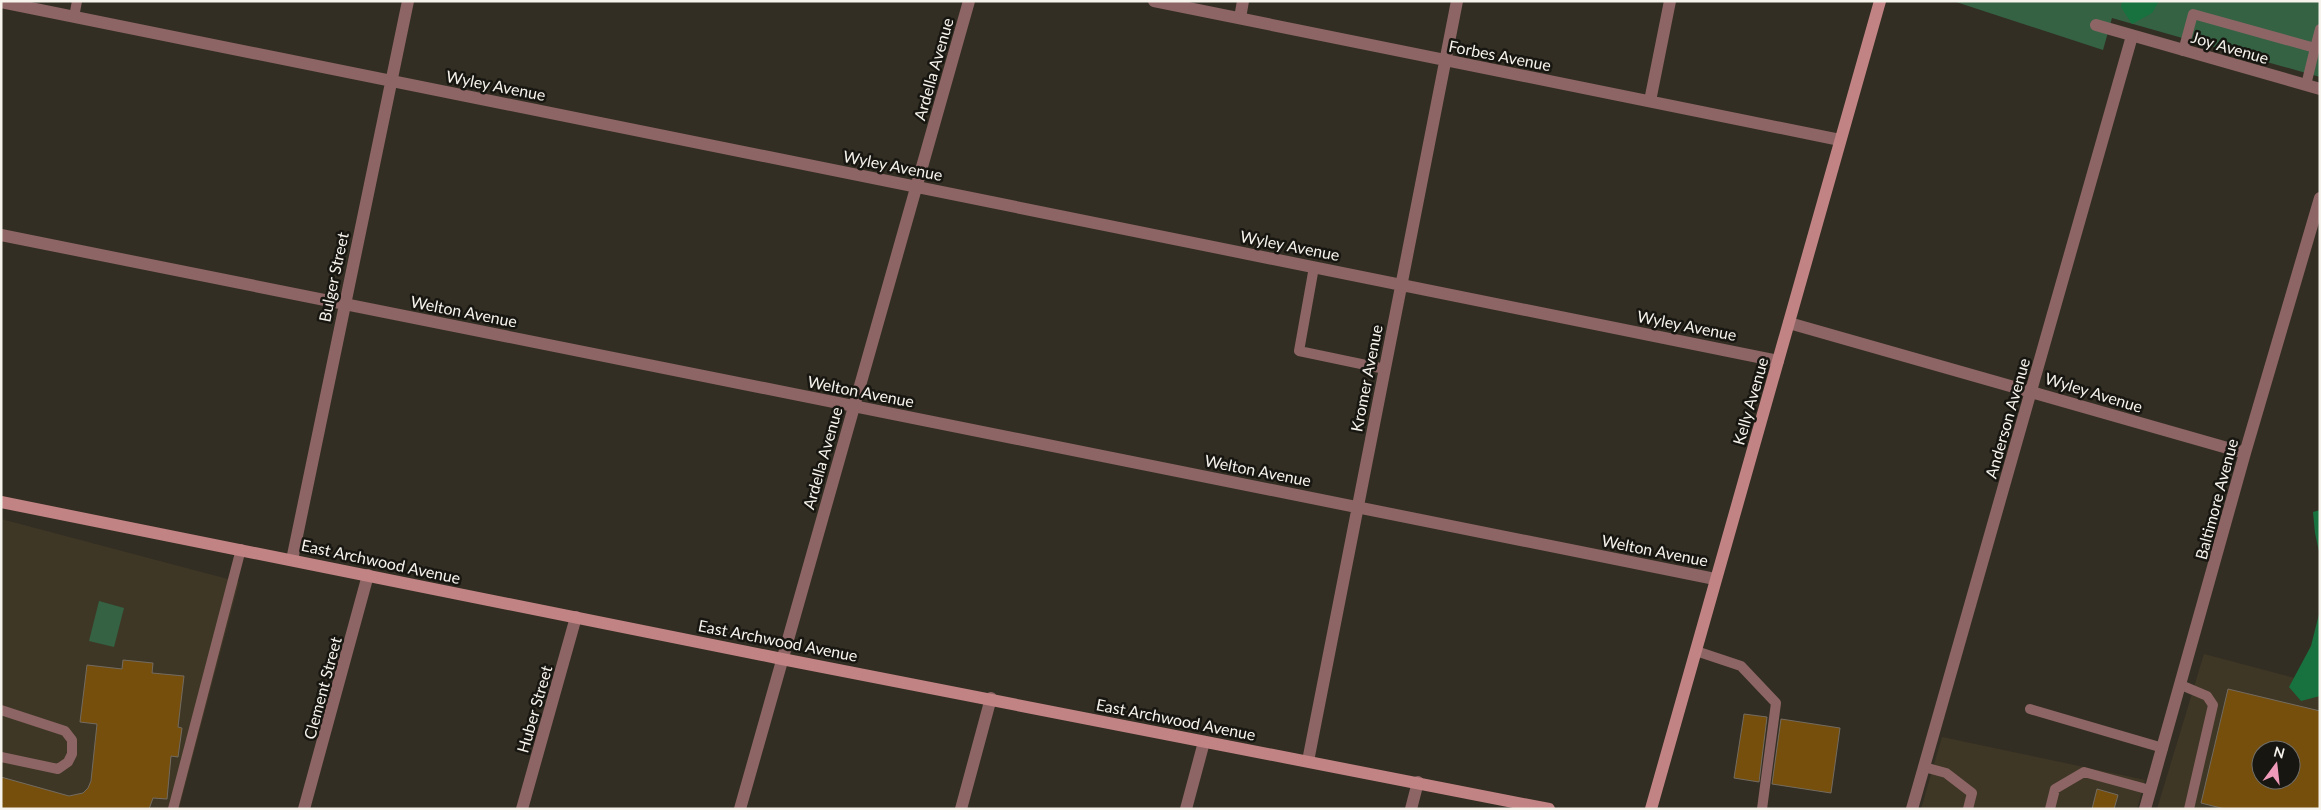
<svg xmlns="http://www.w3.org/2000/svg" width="2321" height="810" viewBox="0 0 2321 810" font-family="Lato,sans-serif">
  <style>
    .built { fill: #3f3726; fill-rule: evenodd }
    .green { fill: #346243 }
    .forest { fill: #17723f }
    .building { fill: #754f0b; stroke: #746b60; fill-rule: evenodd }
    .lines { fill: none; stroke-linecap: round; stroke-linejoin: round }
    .service { stroke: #8d6565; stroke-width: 10 }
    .minor { stroke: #8d6565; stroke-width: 12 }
    .secondary { stroke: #c28384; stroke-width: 12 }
    .labels { text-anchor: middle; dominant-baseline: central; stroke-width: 5; stroke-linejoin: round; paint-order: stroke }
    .street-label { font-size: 16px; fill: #f6f3ec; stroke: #181611 }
  </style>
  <rect width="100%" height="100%" fill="#332e23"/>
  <path class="built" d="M1,519l238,63 -60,227h-178z
    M2320,643v166h-163l47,-155 106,28zM2261,750h30v30h-30z
    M1942,737l203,43 -8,29h-216z"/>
  <path class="green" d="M1953,1h367v76l-208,-59 -9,32z
    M99,601l25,7 -10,39 -25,-6z"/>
  <path class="forest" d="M2122,1h37l-7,12 -20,11 -11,-17z
    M2320,510v46l-5,-23 -2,-21z
    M2320,610v86l-19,5 -12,-14 22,-41z"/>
  <path class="building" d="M123,660l30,3 -1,10 32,3 -6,51 4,1 -4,29 -7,-1 -4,43 -14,-1 -4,11h-148v-32l68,19 14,-3 5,-5 3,-7 6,-57 -17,-2 7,-57 35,4z
    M2228,689l92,22v98h-95l-24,-6zM2261,750h30v30h-30z
    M1744,714l23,3 -8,65 -25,-4z
    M1781,719l59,9 -9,65 -59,-9z
    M2097,789l21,6 -4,14h-22z"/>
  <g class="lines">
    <path class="service" d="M74,17l3,-16
      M2315,48l5,-19
      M2183,51l10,-37 122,34 -9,37
      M1314,267l-15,84 86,18
      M1696,651l45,15 35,37 -14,106
      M2181,685l26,11 6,9 -24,104
      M2030,709l133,39
      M1,710l64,21 7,9v14l-4,8 -10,7 -57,-12
      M1924,767l22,6 26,20 -4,16
      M173,809l68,-260
      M2050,809l5,-20 29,-17 66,18"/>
    <path class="minor" d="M1154,1l686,139
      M1,2l1777,359
      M1240,18l3,-17
      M2096,25l224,64
      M1650,101l20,-100
      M1,235l1714,344
      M1789,323l456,130
      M292,560l116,-559
      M1308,761l149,-760
      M304,809l64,-234
      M522,809l54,-192
      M740,809l229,-808
      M961,809l30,-111
      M1186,809l18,-67
      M1411,809l7,-27
      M1912,809l220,-773
      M2145,809l100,-356 75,-255"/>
    <path class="secondary" d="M1,502l781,157 767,150
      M1651,809l229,-808"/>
  </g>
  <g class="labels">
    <g class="street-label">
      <text transform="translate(2230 47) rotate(16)">Joy Avenue</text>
      <text transform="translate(1500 55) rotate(11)">Forbes Avenue</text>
      <text transform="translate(933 69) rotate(-74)">Ardella Avenue</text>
      <text transform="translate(496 85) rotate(11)">Wyley Avenue</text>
      <text transform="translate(893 165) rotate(11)">Wyley Avenue</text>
      <text transform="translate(1290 245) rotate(11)">Wyley Avenue</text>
      <text transform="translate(333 277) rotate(-78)">Bulger Street</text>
      <text transform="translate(464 311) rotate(11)">Welton Avenue</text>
      <text transform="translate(1687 325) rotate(11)">Wyley Avenue</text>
      <text transform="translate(1366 378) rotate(-79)">Kromer Avenue</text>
      <text transform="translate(861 391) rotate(11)">Welton Avenue</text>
      <text transform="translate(2094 392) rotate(17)">Wyley Avenue</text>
      <text transform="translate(1750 401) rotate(-74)">Kelly Avenue</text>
      <text transform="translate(2007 418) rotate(-74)">Anderson Avenue</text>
      <text transform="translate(822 458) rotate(-74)">Ardella Avenue</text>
      <text transform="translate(1258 470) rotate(11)">Welton Avenue</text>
      <text transform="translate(2216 499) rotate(-75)">Baltimore Avenue</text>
      <text transform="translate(1655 550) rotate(11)">Welton Avenue</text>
      <text transform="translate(381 561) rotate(12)">East Archwood Avenue</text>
      <text transform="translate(778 640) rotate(11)">East Archwood Avenue</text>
      <text transform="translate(322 688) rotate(-75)">Clement Street</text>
      <text transform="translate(534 709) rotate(-74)">Huber Street</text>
      <text transform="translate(1176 719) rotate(11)">East Archwood Avenue</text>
    </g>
  </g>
  <rect width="2321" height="810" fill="none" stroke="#f6f3ec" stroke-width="5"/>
  <g transform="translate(2276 765) rotate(15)"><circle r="24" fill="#181611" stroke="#716e69"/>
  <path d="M0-4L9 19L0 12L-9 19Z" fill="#ef9ab8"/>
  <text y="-8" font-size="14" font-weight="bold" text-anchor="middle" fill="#f6f3ec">N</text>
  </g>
</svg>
